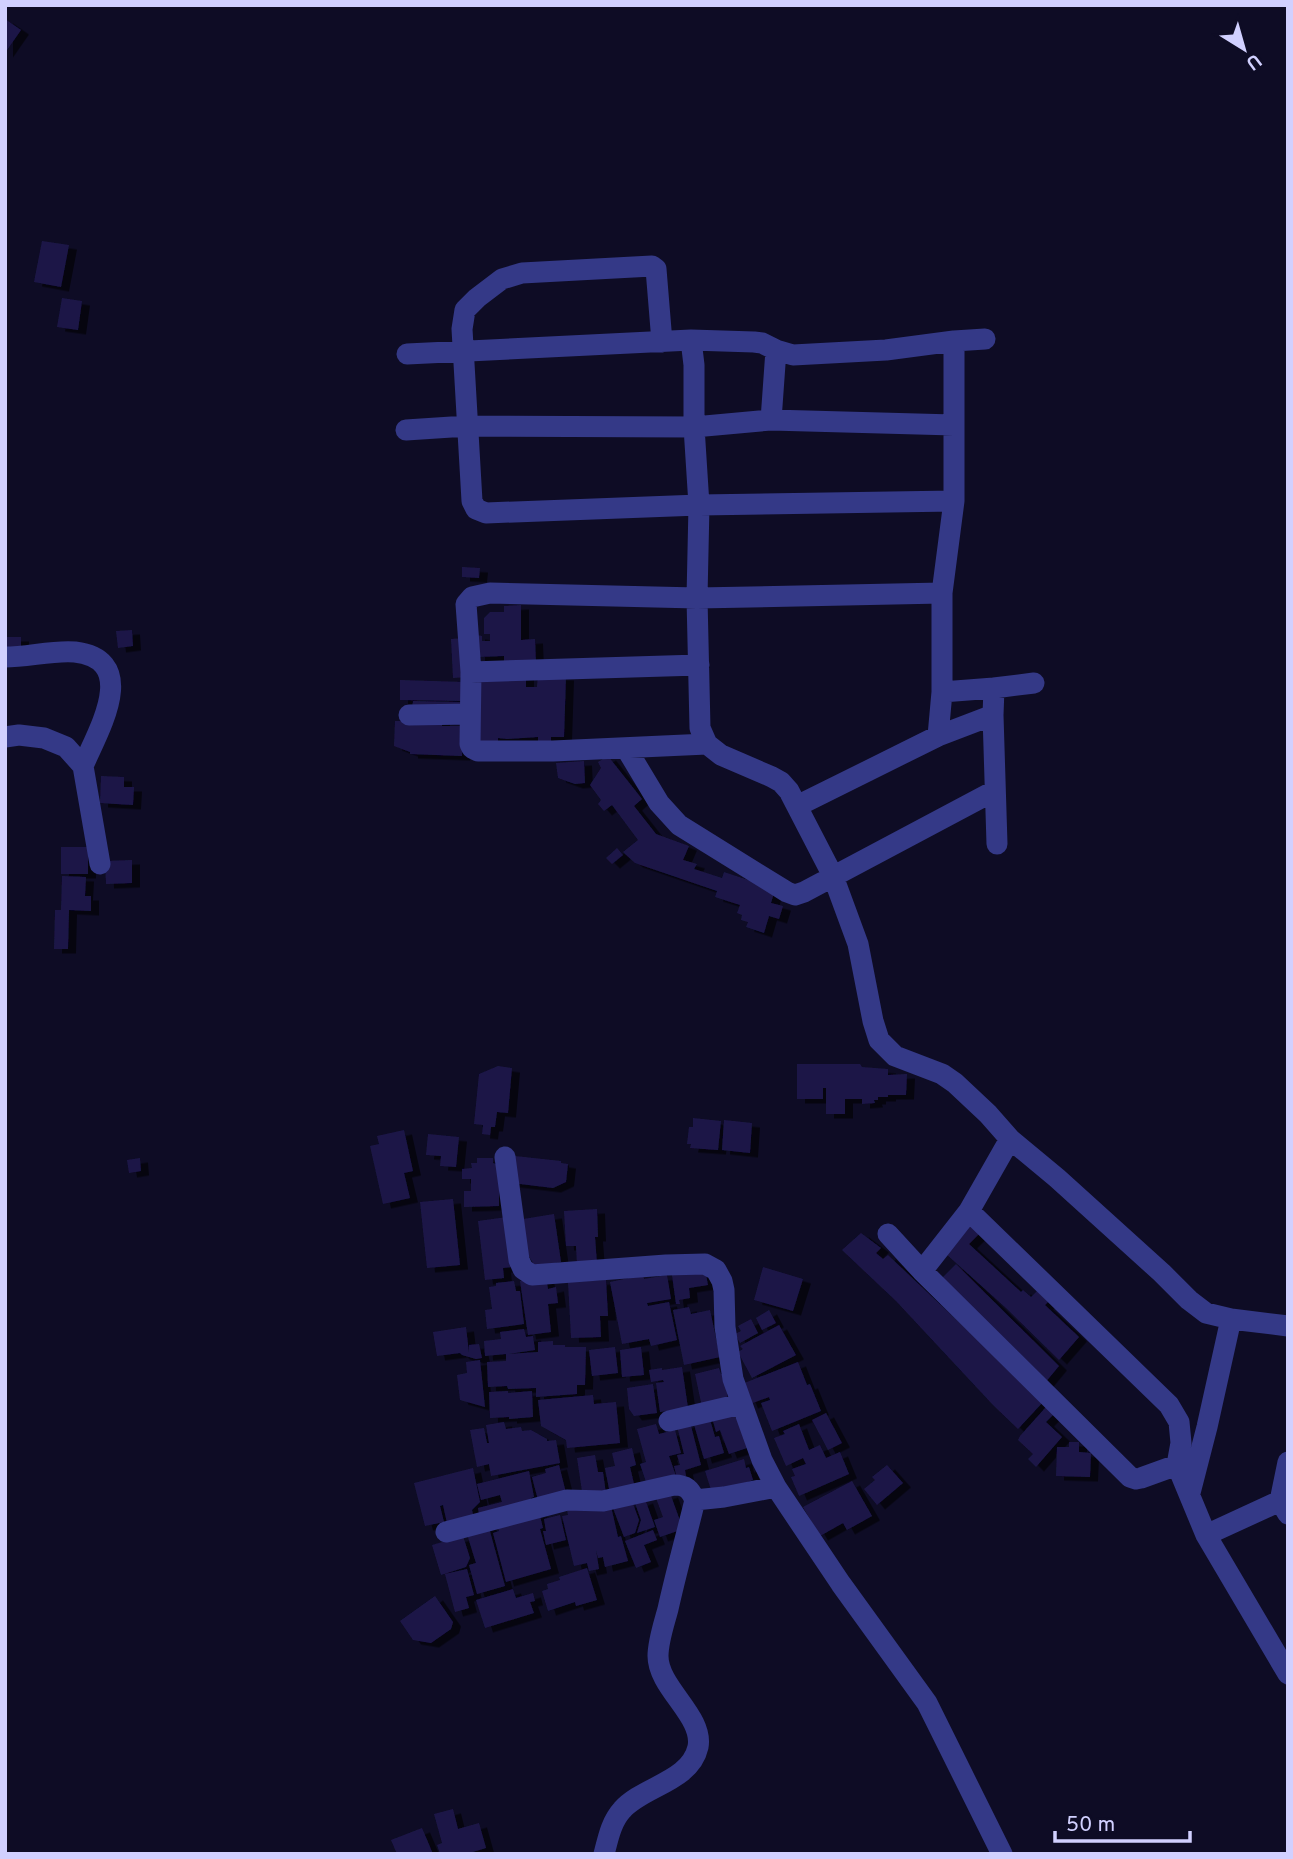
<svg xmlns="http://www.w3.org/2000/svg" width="1293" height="1859" viewBox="0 0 1293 1859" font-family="Overpass,sans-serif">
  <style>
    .building { fill: #1c1747; filter: url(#shadow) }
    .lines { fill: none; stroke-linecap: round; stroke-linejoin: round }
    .street { stroke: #343987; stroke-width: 21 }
  </style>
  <defs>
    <filter id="shadow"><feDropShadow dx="8" dy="4.5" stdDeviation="0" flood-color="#0009"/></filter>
  </defs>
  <rect width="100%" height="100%" fill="#0e0c25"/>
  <path class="building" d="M5,19l16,11 -16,23z
    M42,241l27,4 -8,42 -27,-5z
    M62,298l20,3 -4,29 -21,-3z
    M462,567l18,1 -1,10 -17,-1z
    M521,605v35l14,-1 1,25 -32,1v-9l-27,1v-22l5,1v5h8v-7h-6v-16l6,-6h14v-6z
    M132,630l1,16 -15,2 -2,-17z
    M5,637h16v16h-16z
    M464,638l3,39 -14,1 -2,-39z
    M526,674v13h11l1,-12 28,1 -2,61h-13v10h-13v-10l-31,2 -9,-1v8l-20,-4 -1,-66z
    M400,680l65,2 -1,19 -64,-1z
    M413,701l49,1 -1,8h-49z
    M442,720v6h21l-1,30 -52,-2v-2l-16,-6 1,-25z
    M608,756l34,43 -8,7 22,28 33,12 -6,14 14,4 -3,5 28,9 2,-6 51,17 -4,14 12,3 -4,13 -10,-3 -5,17 -18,-6 2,-5 -7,-2 1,-5 -5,-2 3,-8 -25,-8 2,-6 -82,-28 -12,-11 15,-12 -26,-35 -8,6 -6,-7 3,-4 -11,-15 11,-17 -3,-6z
    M584,761l1,22 -10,1 -17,-6 -2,-15z
    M101,776l23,1v10h10l-1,18 -33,-2z
    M61,847h27v27h-27z
    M617,848l6,7 -11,9 -6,-6z
    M132,860v23l-26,1 -1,-23z
    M62,876l24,1 -1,19h6v15l-22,-1 -1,39h-14l1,-39h6z
    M797,1064h63l2,3 26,2v6l19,-1 -1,21h-18v2h-10v3h-4l1,3 -13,1v-5h-17v15h-19v-26h-3v11h-26z
    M498,1066l14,2 -4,45 -11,-1 -2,15h-4l-1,8 -8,-1 1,-9 -9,-1 5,-50z
    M693,1118l28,3 -3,29 -28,-2 1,-4h-4l2,-17h4z
    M724,1120l28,3 -2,30 -28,-3z
    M404,1130l9,41 -9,2 6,25 -27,6 -13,-58 9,-2 -2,-8z
    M428,1134l31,3 -3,30 -16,-1 1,-10 -15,-1z
    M515,1156l46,5v2l7,1 -2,18 -13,6 -41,-5z
    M140,1158l1,13 -12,2 -2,-13z
    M477,1158h16v5l6,2v41l-35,1v-16h7v-12h-9v-10l10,-1 -1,-5h6z
    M453,1199l7,66 -33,3 -7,-66z
    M597,1209l1,28h-3l2,27 -20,1 -1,-19h-10l-2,-35z
    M554,1214l7,48 -26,4 -7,-11 -5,-36z
    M507,1217l5,50 -9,1 1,10 -19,2 -7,-59z
    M972,1223l10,8 -13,13 52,48 2,-2 8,7 6,-6 11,11 -3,3 34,32 -20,23 -53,-52 -61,-55z
    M861,1233l20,15 -5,5 7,6 5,-4 155,147 -25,27 -25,-24 -97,-104 -54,-51z
    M956,1264l103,102 -15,18 -105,-103z
    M763,1267l40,12 -10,32 -39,-11z
    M705,1269l3,16 -19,3 1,10 -11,2 1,4h-4l-4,-29z
    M643,1275l1,4 23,-4 4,24 -24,4 1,3 21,-4 8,38 -26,6 -2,-7 -27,5 -12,-62z
    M546,1277l2,12 8,-2 2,16 -10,1 3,28 -23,3 -8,-54z
    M606,1280l2,36h-8l1,21 -30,1 -3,-56z
    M514,1281l2,10h4l4,33 -37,5 -2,-19 7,-1 -3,-22 7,-1v-3z
    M689,1307l2,7 19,-4 10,47 -36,8 -11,-55z
    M769,1310l7,13 -14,7 -6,-12z
    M751,1319l7,14 -18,10 -5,-9 6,-3 -3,-5z
    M779,1325l17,30 -44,23 -14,-26 5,-3 -3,-3z
    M466,1327l3,26v-8l10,-1 3,14 -6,1 -14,-4 -2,-2 -23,3 -4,-24z
    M524,1329l2,8 7,-1 2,14 -27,4 30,-2v-10l15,-1v4h12v2h21l-1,38h-8v9l-41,3v-9l-28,1 -1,-3 -19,1 -1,-25 19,-1v-7l-21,2 -1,-15 17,-2 -1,-7z
    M615,1347l3,26 -26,3 -3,-26z
    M641,1347l3,28 -22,2 -2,-27z
    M480,1360l5,47 -25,-7 -3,-25 10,-2 -1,-11z
    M798,1362l9,23 3,-1 11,27 -49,20 -11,-28 9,-3 -1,-3 -19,7 -8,-20z
    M682,1367l6,41 -28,4 -4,-29 8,-1 -1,-2 -12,2 -2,-12 13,-2v2z
    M719,1368l2,6 5,-1v15l2,12 -26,7 -7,-33z
    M653,1384l4,29 -23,3 -5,-7 -2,-21z
    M508,1391v2l24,-2 1,26 -24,2v-2l-19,1 -1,-26z
    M593,1395l1,9 22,-2 4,41 -53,5 -1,-8 -25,-14 -3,-26z
    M1046,1407l8,7 -8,8 16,15 -26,30 -8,-8 5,-5 -15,-14 2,-4z
    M826,1413l16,30 -14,7 -16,-30z
    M734,1414l1,4 5,-1 10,30 -21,7 -9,-24 -4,2 -3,-11z
    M709,1416l6,21 4,-1 5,17 -20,6 -11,-38z
    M504,1422l2,7 15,-2 1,4 9,-1 16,9v2l9,-1 4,23 -69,13 -2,-12 -12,3 -7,-37 14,-2 3,15h2l-3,-18z
    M690,1422l11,43 -16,5 1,6 -9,2 -3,-12 6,-1 -3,-10 7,-1 -7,-28z
    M656,1424l3,10 16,-4 6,23 -12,3 7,20 -29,9 -7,-21 6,-2 -9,-33z
    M799,1424l10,26 11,-5 6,13 14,-6 9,22 -50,22 -8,-19 4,-1 -3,-7 14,-5 -3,-6 -17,8 -12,-28 11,-4 -2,-3z
    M1069,1442h10v10l12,1 -1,24 -34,-1 1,-29h12z
    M632,1448l4,17 -6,2 5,21 -25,6 -5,-26 10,-2 -3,-13z
    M595,1455l3,17h5l3,22 -23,4 -6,-40z
    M744,1459l2,9 3,-1 4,13 -20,7 -20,9 -8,-25z
    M559,1465l8,32 -28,7 -7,-27 14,-4 -1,-4z
    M887,1465l16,18 -26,22 -13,-16 11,-9 -3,-3z
    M473,1468l7,34 -8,8 3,13h-28l-4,-18 -3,1 4,16 -19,4 -11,-43z
    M529,1471l5,26 -3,1 2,7 -53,15 -2,-12 24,-6 -2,-7 -19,5 -4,-16z
    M852,1481l20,35 -25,14 -4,-7 -23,13 -17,-29z
    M670,1493l13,36 -23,8 -6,-17 9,-3 -7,-19z
    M645,1499l10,28 -18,6 4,-13 -6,-17z
    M632,1501l7,19 -4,13 -11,4 -11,-29z
    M610,1502l8,35 3,-1 7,25 -23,6 -2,-10 -5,1 -2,-8 3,19 -10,2 -2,-8 -13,3 -12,-50 6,-1 -1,-5z
    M539,1512l4,16 -3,1 11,40 -45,13 -13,-49 6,-2 -2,-5z
    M560,1515l6,25 -20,5 -3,-14h3l-2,-12z
    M488,1524l17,62 -28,8 -8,-29 7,-2 -9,-29z
    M653,1530l4,10 -13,5 7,17 -15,6 -11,-27z
    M463,1536l7,22 -4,9 -25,8 -9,-30z
    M587,1568l10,32 -21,6 -1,-4 -27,9 -6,-20 6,-2 -1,-5 13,-4 -1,-3z
    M467,1569l7,26 -8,2 3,11 -14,4 -10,-38z
    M513,1589l3,9 17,-5 2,8 -5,1 4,11 -49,15 -9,-28z
    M435,1596l18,26 -2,7 -20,14 -18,-3 -13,-19z
    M453,1809l5,20 21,-6 7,25 -20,6h-26l-3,-9 5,-2 -8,-29z
    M422,1828l11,26h-36l-6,-14z"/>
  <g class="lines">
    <path class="street" d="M691,340l63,2 8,1 14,7 17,5 93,-5 68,-9 31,-2
      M662,342l-6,-73 -4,-3 -130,7 -20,6 -25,19 -12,12 -3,19 10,172 4,8 10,4 213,-8 255,-4
      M407,354l284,-14 3,25v62l5,78 -2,93 3,130 7,16 14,11 51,22 9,5 8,9 44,85 25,68 15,77 6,19 16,16 47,18 13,9 33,31 22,25 47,39 105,95 27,27 17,13 25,6 57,7
      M771,420l5,-70
      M406,430l61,-4 227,1 77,-7 183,5
      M5,657c23,0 48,-7 70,-5 66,8 23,79 8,114
      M471,672l228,-7
      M994,688l40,-5
      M409,715l61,-1
      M993,715l4,129
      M938,736l4,-44
      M5,737l14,-2 25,3 22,9 17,19 17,98
      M707,744l-154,7h-75l-6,-3 -2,-4 1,-72 -5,-68 6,-7 18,-4 207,5 245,-5
      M626,748l33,55 20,22 108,67 8,3 9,-3 190,-101
      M797,806l141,-70 55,-21 1,-27 -52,4v-99l12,-92v-160
      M505,1157l14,103 4,9 9,6 134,-10 39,-1 11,6 6,11 2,9 1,37 8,52 29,81 14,27 65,97 86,119 75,151
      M969,1211l200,194 10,17 2,21 -4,22 29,70 82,139
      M888,1234l34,37 208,206 6,2 5,-1 36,-13
      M922,1271l47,-60 41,-72
      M669,1421l72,-17
      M1288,1462l-8,39 8,13
      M1190,1493l17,-66 24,-108
      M695,1500l29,-3 52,-10
      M446,1532l121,-32 36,1 71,-16c12,0 16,4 21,15 -9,37 -19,73 -27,109 -4,15 -10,32 -10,47 0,32 46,60 40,91 -8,35 -55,39 -76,63 -11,12 -14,29 -18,44
      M1206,1535l74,-34"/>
  </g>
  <rect width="1293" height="1859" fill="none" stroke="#d1d0ff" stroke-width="14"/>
  <g transform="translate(1244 49) rotate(143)" stroke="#0e0c25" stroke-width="5" paint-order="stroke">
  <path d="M0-5L12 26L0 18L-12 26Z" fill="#d1d0ff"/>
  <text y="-10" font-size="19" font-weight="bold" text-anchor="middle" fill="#d1d0ff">U</text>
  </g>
  <path d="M1055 1831v10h135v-10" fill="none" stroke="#d1d0ff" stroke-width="3.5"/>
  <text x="1066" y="1831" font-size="21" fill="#d1d0ff" stroke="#0e0c25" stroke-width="5" paint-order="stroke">50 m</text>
</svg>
